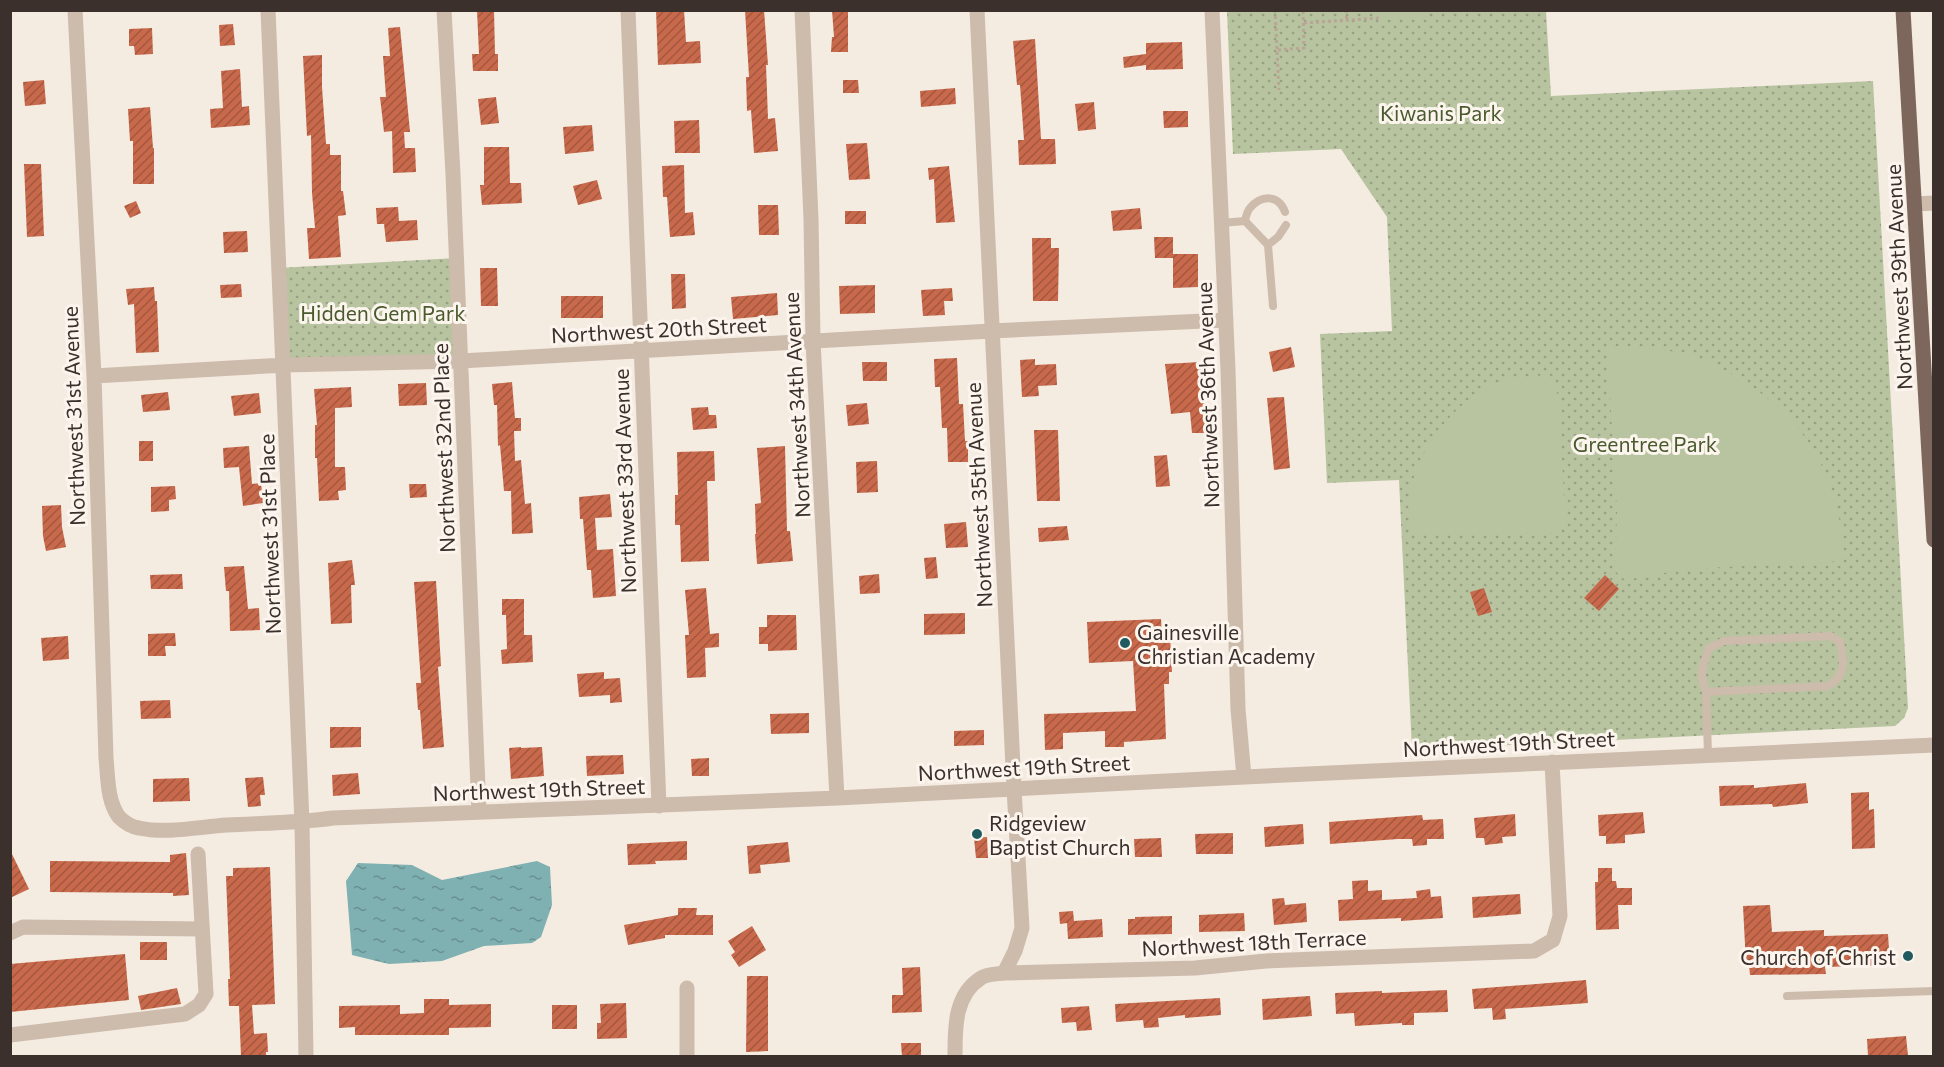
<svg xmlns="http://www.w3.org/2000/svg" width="1944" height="1067" viewBox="0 0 1944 1067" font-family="Commissioner,sans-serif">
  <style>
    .park { fill: url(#park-dots) }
    .pitch { fill: #b8c4a0 }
    .water { fill: url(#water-ripples) }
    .building { fill: url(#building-hatch) }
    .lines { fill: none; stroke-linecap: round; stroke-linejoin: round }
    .path { stroke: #b9a596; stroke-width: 3; stroke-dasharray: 3 3; stroke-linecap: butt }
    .service { stroke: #cdbbac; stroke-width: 8 }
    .minor { stroke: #cdbbac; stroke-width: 15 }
    .primary { stroke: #7d675c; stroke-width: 15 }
    .poi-dot { fill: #1f5a5e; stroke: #fbf5ee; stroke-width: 2 }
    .labels { text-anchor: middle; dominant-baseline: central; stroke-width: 6; stroke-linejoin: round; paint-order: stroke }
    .park-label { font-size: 21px; fill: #4a5a2e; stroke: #fbf5ee }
    .street-label { font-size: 21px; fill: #3b302b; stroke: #fbf5ee }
    .poi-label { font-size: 21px; fill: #3b302b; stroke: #fbf5ee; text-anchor: start }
  </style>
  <defs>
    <pattern id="park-dots" width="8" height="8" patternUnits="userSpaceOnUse" patternTransform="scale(1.5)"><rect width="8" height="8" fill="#b8c4a0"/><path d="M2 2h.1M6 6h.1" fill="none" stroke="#97a083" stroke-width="1.8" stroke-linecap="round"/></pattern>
    <pattern id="water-ripples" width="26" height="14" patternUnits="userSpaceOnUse" patternTransform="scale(1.5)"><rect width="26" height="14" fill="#7fb0b2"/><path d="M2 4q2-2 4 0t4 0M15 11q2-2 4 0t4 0" fill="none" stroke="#699091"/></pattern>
    <pattern id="building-hatch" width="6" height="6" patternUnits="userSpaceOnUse" patternTransform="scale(1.5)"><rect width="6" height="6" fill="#c8694b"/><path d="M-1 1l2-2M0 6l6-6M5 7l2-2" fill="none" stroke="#a4573f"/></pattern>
  </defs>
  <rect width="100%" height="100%" fill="#f4ebe1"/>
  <path class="park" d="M1227,11h319l5,85 322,-15 35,627 -4,10 -9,8 -483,24 -13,-270 -72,3 -7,-149 72,-3 -5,-114 -46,-68 -108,5z
    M456,258l4,103 -176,4 -5,-97z"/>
  <path class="pitch" d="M1379,11h45l1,6 -45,3z
    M1607,346c34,0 68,3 100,15 12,5 24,13 36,20 68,42 97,101 101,180l-158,8 -61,11 -10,-9 2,-59z
    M1550,375l9,23 6,122 -10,12 -144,1c-1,-10 -3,-21 -2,-32 4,-47 46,-103 91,-119 16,-5 34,-6 50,-7z"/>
  <path class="water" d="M537,861l13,6 2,38 -11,32 -9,6 -48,3 -42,15 -53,3 -37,-9 -6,-74 12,-18 54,2 30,15z"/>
  <path class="building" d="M477,10h17l1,44h3v17h-25l-1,-17h7z
    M656,10h28l2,32 14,-1 1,22 -43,2z
    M745,10h19l4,55h-2l2,54 7,-1 3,33 -24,2 -3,-43 -4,1 -1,-34h3z
    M832,10h16v42h-17l1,-15h2z
    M233,24l2,21 -15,1 -1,-21z
    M400,27l10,105h-6l1,16h10l1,24 -23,1 -1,-42 -8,1 -4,-35h6l-3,-41h7l-2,-28z
    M152,28l1,26 -18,1 -1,-9h-5v-17z
    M1035,39l6,100h14l1,25 -37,1 -1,-25h6l-4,-55h-3l-4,-44z
    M1182,42l1,27 -37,1v-5l-22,3 -1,-11 23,-3v-11z
    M322,55v32l4,57h4v11h11v36h2l3,24 -8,1 3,41 -32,2 -2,-31h8l-3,-35 -1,-58 -4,1 -4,-80z
    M240,69l2,38 7,-1 1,19 -39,3 -1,-19 13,-1 -2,-37z
    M44,80l2,24 -21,2 -2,-24z
    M843,80h15l1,13h-16z
    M955,88l1,16 -35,3 -1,-16z
    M496,97l3,26 -18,2 -3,-26z
    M1094,102l2,27 -18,2 -3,-27z
    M150,107l3,41h1v36h-21v-43h-3l-2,-32z
    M1163,111h25v16l-24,1z
    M699,120l1,33h-25l-1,-32z
    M592,125l2,26 -29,3 -2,-27z
    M867,143l3,36 -21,1 -3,-36z
    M484,147h25l1,36h11l1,20 -40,2 -2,-20h4z
    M24,164h17l3,72 -17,1z
    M684,165l1,48 8,-1 2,23 -25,2 -3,-40h-4l-1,-31z
    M949,166l6,56 -19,1 -2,-44 -5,1 -1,-12z
    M597,180l5,19 -24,6 -5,-19z
    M136,201l5,12 -11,5 -6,-12z
    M758,205h20l1,30h-20z
    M398,207l1,14 18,-1 1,20 -32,2 -2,-18h-7l-1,-16z
    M1140,208l2,21 -29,2 -2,-20z
    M845,211h21v13h-21z
    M247,231l1,21 -24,1 -1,-21z
    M1154,237h19v17h25v33l-25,1v-30h-18z
    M1032,238h19v10h8l-1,53h-25z
    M480,268h17l1,38h-17z
    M671,274h14l1,34 -14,1z
    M241,284l1,13 -21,1 -1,-13z
    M875,285v28l-35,1 -1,-28z
    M154,287l1,14h2l2,51 -23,1 -2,-49 -6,1 -2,-16z
    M952,288l1,13h-9l1,14 -22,1 -2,-26z
    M777,293l1,22 -45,4 -2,-22z
    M561,296h42v22h-42z
    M1291,347l4,20 -22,5 -4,-20z
    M957,358l2,46h4l2,37h3v21h-20l-1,-34h-5l-2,-41h-5l-1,-28z
    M1035,359v6l21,-1 1,21 -19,1 1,10 -17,1 -2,-37z
    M862,362h25v19h-24z
    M1200,362l5,43 1,28h-14l-2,-21 -19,2 -6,-50z
    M512,382l3,36h6v13h-7l1,30 6,-1 4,44 6,-1 2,30 -21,1 -1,-43h-7l-4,-46 -2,1 -1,-41h-3l-2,-21z
    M426,383l1,22 -28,1 -1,-22z
    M351,387l1,20 -17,1v59h10l1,23 -8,1 1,9 -20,1 -2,-43h-2v-33h2l-3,-36z
    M168,392l2,18 -27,2 -2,-17z
    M259,393l2,20 -27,3 -3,-20z
    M1284,397l6,71 -16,2 -7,-72z
    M867,403l2,21 -21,2 -2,-21z
    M708,407l1,8h7l1,13 -24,2 -2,-22z
    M1034,430h24l2,71h-23z
    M139,441h14v20h-14z
    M249,446l3,38 9,-1 2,20 -20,3 -4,-39 -15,1 -1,-20z
    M785,446l2,85h3l3,30 -36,3 -2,-30h1l-1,-30 6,-1 -4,-55z
    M714,451l1,30h-8l2,80 -28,1 -1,-37h-5v-30h3l-1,-43z
    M1167,455l3,31 -14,1 -2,-31z
    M877,461l1,31 -21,1 -1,-31z
    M409,484h17l1,13 -17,1z
    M175,486l1,13 -7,1v11l-18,1v-25z
    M610,494l2,23 -17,1 2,32 16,-1 3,47 -23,2 -2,-28h-4l-4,-51h-3l-1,-22z
    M61,505l1,22 4,20 -20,4 -3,-15 -1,-30z
    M966,522l2,25 -22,1 -2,-24z
    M1067,526l2,14 -30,2 -1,-14z
    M936,557l2,21 -12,1 -2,-21z
    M352,560l3,25h-4l1,38 -21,1 -3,-61z
    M244,566l4,43 11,-1 1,22 -30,1 -1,-40h-3l-2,-24z
    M182,574l1,15h-32l-1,-14z
    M879,574l1,19 -20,1 -1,-18z
    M1605,575l14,14 -20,22 -15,-13z
    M436,581l5,85 -3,1 6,80 -21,2 -3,-39h-2l-2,-27h5l-7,-101z
    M706,588l4,46 9,-1v14l-14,1 1,29 -19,1 -2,-43h4l-4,-45z
    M1484,588l8,24 -14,4 -8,-24z
    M502,599h22v36h8l1,27 -31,2 -1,-14 6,-1 -1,-34h-4z
    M965,613v21l-41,1v-21z
    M767,615h29l1,35 -29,1v-7h-9v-17h8z
    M1161,619l1,17 8,-1 2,37h-3v12h-5l2,55 -42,3v5h-19v-16l-42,2v16l-18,1 -1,-36 92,-3 -3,-50 -44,2 -2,-41z
    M175,633l1,13h-11l1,10h-18v-22z
    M68,636l1,23 -26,2 -2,-23z
    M604,672v7l16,-1 2,24 -12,1v-8l-31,2 -2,-23z
    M170,700l1,18 -30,1 -1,-18z
    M809,713v20l-38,1 -1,-20z
    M330,727h31v20l-31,1z
    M984,730v15l-30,1v-15z
    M521,747v1l21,-1 2,29 -33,3 -2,-31z
    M623,755l1,19 -37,2 -1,-20z
    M709,758v18h-17l-1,-17z
    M358,773l2,21 -27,2 -1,-21z
    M263,777l2,18h-5l1,11 -13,1 -3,-29z
    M189,778l1,23 -37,1v-23z
    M1806,783l2,20 -35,4 -1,-3 -52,2 -1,-20 35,-1v3z
    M1869,792v18l5,-1 1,39 -23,1 -1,-56z
    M1643,812l2,21 -20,2v8l-19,1v-8h-7l-1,-21z
    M1515,814l1,22 -14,1 1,6 -18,2 -1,-7h-8l-2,-20z
    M1422,815l1,5 20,-1 1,20h-17v6l-14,1 -1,-7h-14l-68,5 -1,-22z
    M1303,824l1,20 -39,3 -1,-20z
    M1233,833v21h-37l-1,-20z
    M987,837l1,21h-12l-2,-20z
    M1161,838l1,19h-27l-1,-18z
    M687,841v19l-32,1 1,3 -28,1 -1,-21z
    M788,842l2,20 -30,3 1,8 -12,1 -2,-28z
    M10,850l19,39 -19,9z
    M186,853l3,42 -16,1v-3l-123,-1v-31l120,1v-7z
    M270,867l5,137 -23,1 2,29 13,-1 1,19h-2v4h-25l-2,-50h-10l-1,-27h2l-4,-103h7v-8z
    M1598,868h14v13h4l1,7h15v17h-14l1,24 -23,1 -1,-48h3z
    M1368,880v11l14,-1v10l35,-2 -1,-7 14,-2 1,8 10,-1 2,22 -42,3v-3l-62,3 -1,-21 15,-1 -1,-18z
    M1520,894l1,20 -48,4 -1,-21z
    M1284,898l1,7 21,-2 1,19 -33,3 -2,-26z
    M1770,905l2,27 52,-2v6l64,-2 2,31 -65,2 1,7 -76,1 -1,-11h-3l-3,-58z
    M678,908h19l-1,7h17v20h-48v3l-37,7 -4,-20 54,-10z
    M1073,911l1,10 28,-2 1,18 -35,2 -1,-16 -7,1 -1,-12z
    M1244,913l1,18 -46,1v-17z
    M1172,916v18l-44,1v-16h7v-2z
    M752,926l14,24 -27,17 -8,-12 4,-3 -7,-11z
    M140,942h27v18h-27z
    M125,954l4,46 -119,12v-48z
    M920,967l2,45 -30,1v-18h11l-1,-27z
    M747,976h21v75l-22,1z
    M1586,980l2,23 -83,6 1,10 -13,1 -1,-12 -18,1 -2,-20z
    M177,988l4,16 -40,6 -3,-14z
    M1447,990l1,22 -34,1v12h-12v-2l-47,3 -1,-13 -18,1 -1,-21 47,-2v2z
    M1310,996l2,20 -49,4 -1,-21z
    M1220,998l1,17 -36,3v-3l-27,3 1,9 -15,1 -1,-8 -27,2 -1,-18z
    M424,999h25v6l42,-1v23l-42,1v7h-94v-8l-16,1v-22l61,-1v9l24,-1z
    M626,1003l1,35 -30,1v-16h4l-1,-19z
    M552,1005h25v24h-25z
    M1089,1006l3,24 -15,1 -1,-9 -14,1 -1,-15z
    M1906,1036l2,20h-40l-1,-17z
    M901,1043h20v13h-19z"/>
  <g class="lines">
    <path class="path" d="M1275,10l4,80
      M1346,10l1,11
      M1304,23l76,-5
      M1278,50l26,-2 -1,-38"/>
    <path class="service" d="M1245,221c1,-4 2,-10 5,-13 12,-14 29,-13 35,4
      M1221,223l24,-2 23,24 5,61
      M1268,245l10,-8 8,-12
      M1706,692c-7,-19 -4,-25 3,-44l15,-7 107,-5 9,6c4,20 7,34 -13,44l-121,6 2,63
      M1787,996l147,-5"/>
    <path class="minor" d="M75,10l19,366 12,382c2,19 1,43 13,59 5,5 13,10 20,11 28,6 59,-1 88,-3 36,-2 71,-2 106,-7l504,-20 407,-21 690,-32
      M268,10l34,813 4,233
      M444,10l9,164 26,638
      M628,10l31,796
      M802,10l9,209 2,122 24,457
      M977,10l37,778 8,140 -7,23 -11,22
      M1212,10l16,360 10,339 6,68
      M1915,204l19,-1
      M94,376l190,-11 176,-4 531,-30 235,-11
      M10,933l13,-6 179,2
      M10,1035l175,-21 14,-9 7,-11 -8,-140
      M687,1056v-68
      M955,1056c0,-27 -1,-61 26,-78 5,-4 16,-4 23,-5l191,-5 71,-7 268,-10 19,-11 7,-24 -8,-154"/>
    <path class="primary" d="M1903,10l31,530"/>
  </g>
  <g class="poi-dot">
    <circle cx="1125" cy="643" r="6"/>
    <circle cx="977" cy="834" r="6"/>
    <circle cx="1908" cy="956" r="6"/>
  </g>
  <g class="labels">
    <g class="park-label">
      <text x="1441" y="112">Kiwanis Park</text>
      <text x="383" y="312">Hidden Gem Park</text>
      <text x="1645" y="443">Greentree Park</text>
    </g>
    <g class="street-label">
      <text transform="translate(1898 277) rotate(-93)">Northwest 39th Avenue</text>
      <text transform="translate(659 329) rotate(-3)">Northwest 20th Street</text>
      <text transform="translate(1207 395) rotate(-92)">Northwest 36th Avenue</text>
      <text transform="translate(796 405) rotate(-93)">Northwest 34th Avenue</text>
      <text transform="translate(73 416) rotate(-92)">Northwest 31st Avenue</text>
      <text transform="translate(443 448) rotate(-92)">Northwest 32nd Place</text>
      <text transform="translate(624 481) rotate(-92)">Northwest 33rd Avenue</text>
      <text transform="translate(978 495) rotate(-93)">Northwest 35th Avenue</text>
      <text transform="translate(269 534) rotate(-92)">Northwest 31st Place</text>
      <text transform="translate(1509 743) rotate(-3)">Northwest 19th Street</text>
      <text transform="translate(1024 767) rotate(-3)">Northwest 19th Street</text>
      <text transform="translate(539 789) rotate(-2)">Northwest 19th Street</text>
      <text transform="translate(1254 942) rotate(-3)">Northwest 18th Terrace</text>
    </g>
    <g class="poi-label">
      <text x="1137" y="631">Gainesville<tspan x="1137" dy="24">Christian Academy</tspan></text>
      <text x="989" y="822">Ridgeview<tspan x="989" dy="24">Baptist Church</tspan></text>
      <text x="1896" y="956" text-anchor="end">Church of Christ</text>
    </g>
  </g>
  <rect width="1944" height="1067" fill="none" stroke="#3b302b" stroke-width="24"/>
</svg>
